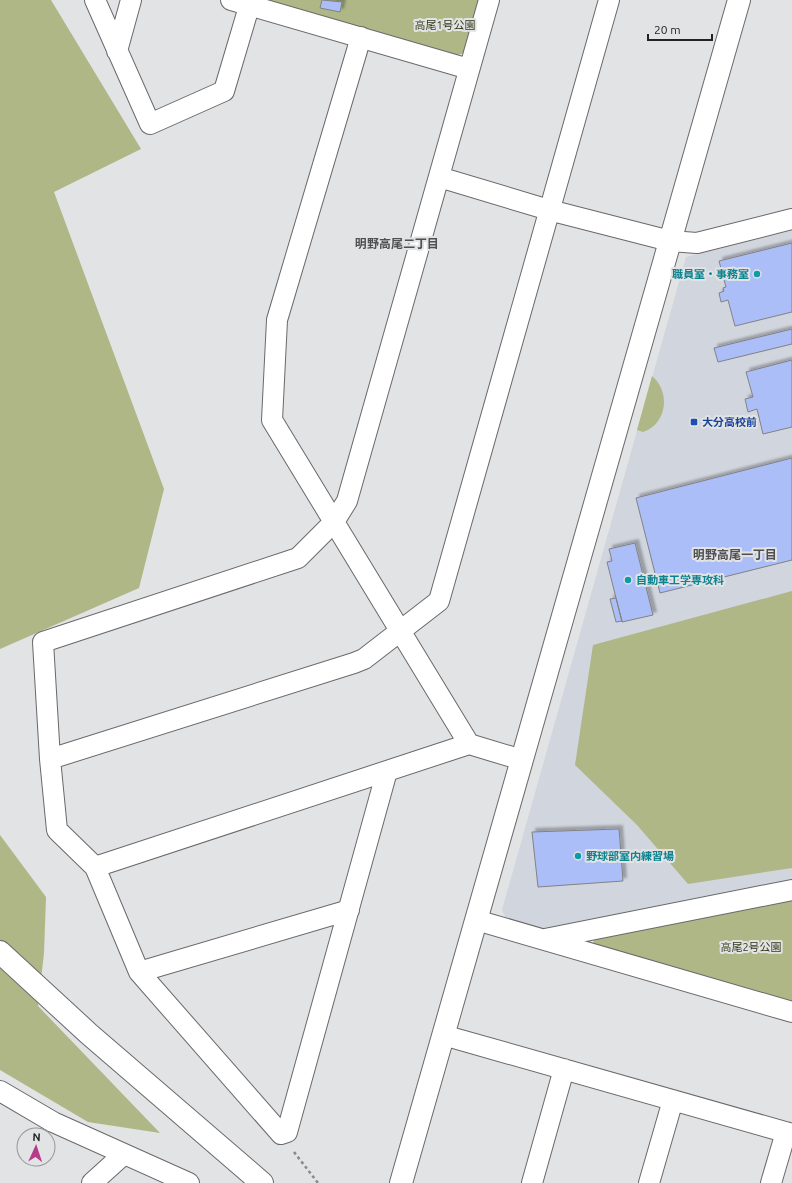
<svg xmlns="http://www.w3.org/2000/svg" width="792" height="1183" viewBox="0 0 792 1183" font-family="Ubuntu,'Noto Sans JP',sans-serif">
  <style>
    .built { fill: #d1d5dd }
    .green { fill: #aeb785 }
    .building { fill: #abbef7; stroke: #818284; filter: url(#shadow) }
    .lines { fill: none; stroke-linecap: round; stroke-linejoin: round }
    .street-casing { stroke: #69696b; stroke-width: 22 }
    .secondary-casing { stroke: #69696b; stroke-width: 24 }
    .path { stroke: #88898a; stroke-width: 2.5; stroke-dasharray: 3 3; stroke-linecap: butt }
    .street { stroke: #fff; stroke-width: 20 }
    .secondary { stroke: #fff; stroke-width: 22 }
    .culture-dot { fill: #0f9aa8; stroke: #e2e3e5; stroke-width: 1.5 }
    .transit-dot { fill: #1a4fb4; stroke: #e2e3e5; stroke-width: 1.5 }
    .labels { text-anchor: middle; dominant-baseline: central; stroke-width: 4; stroke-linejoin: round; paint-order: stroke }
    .park-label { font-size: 11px; fill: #343917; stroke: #e2e3e5 }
    .culture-label { font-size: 11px; font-weight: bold; fill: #0d838f; stroke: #e2e3e5; text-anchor: start }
    .transit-label { font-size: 11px; font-weight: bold; fill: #164399; stroke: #e2e3e5; text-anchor: start }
    .neighbourhood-label { font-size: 12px; font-weight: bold; fill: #505052; stroke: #e2e3e5 }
  </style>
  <defs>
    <filter id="shadow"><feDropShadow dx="3.5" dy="-3.5" stdDeviation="1" flood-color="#0004"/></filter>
  </defs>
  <rect width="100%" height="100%" fill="#e2e3e5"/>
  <path class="built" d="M792,229v651l-248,49 -38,-10 -4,-9 184,-653z"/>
  <path class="green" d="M0,0h51l90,149 -87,43 110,297 -25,99 -139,61z
    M267,0h212l-15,53 -6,2z
    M652,376c19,16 15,48 -9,56l-6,-2z
    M792,591v277l-104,16 -51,-59 -62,-60 18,-120z
    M0,835l46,62 -2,56 -6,53 122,127 -72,-11 -88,-52z
    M792,897v105l-199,-58 2,-8z"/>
  <path class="building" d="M322,0l20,2 -2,10 -20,-4z
    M792,243v69l-57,14 -7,-26 -7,2 -2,-9 5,-2 -1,-3 3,-1 -7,-26z
    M792,329v15l-74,18 -4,-14z
    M792,360v67l-29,7 -6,-25 -9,3 -3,-13 8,-2 -7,-25z
    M792,458v102l-132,33 -24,-95z
    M635,543l18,72 -31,7 -15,-60 5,-1 -3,-12z
    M616,598l6,23 -6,1 -6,-23z
    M619,829l4,52 -85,6 -6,-55z"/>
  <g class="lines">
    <defs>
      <path id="street" d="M95,0l55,124 74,-33 27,-91
        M231,0l238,69
        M361,37l-84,283 -5,100 197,324
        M117,51l14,-51
        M439,177l110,33 121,31 27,2 95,-24
        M50,759l304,-96 10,-4 75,-58 170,-601
        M387,771l-100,361 -6,2 -142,-162 -44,-105 -38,-37 -7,-71 -7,-117 255,-84 36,-36 13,-21 142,-501
        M95,867l374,-123 53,16
        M476,920l316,92
        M545,939l247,-49
        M139,972l210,-62
        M443,1035l349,99
        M0,1091l53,31 136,61
        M92,1183l32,-29
        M532,1183l32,-114
        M649,1183l24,-83
        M771,1183l15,-51"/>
      <path id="secondary" d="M0,952l89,82 173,149
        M401,1183l338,-1183"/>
    </defs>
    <use href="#street" class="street-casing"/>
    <use href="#secondary" class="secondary-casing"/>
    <path class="path" d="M294,1152l24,31"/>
    <use href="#street" class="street"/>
    <use href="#secondary" class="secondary"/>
  </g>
  <g class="culture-dot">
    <circle cx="757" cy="274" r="4"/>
    <circle cx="628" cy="580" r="4"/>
    <circle cx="578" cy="856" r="4"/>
  </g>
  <rect class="transit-dot" x="690" y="418" width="8" height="8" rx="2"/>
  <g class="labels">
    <g class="park-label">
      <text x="445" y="25">高尾1号公園</text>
      <text x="751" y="947">高尾2号公園</text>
    </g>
    <g class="culture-label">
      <text x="749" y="274" text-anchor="end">職員室・事務室</text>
      <text x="636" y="580">自動車工学専攻科</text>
      <text x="586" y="856">野球部室内練習場</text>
    </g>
    <g class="transit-label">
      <text x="702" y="422">大分高校前</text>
    </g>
    <g class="neighbourhood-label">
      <text x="397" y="243">明野高尾二丁目</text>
      <text x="735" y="554">明野高尾一丁目</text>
    </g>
  </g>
  <g transform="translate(36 1147) rotate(3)"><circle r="19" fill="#e2e3e5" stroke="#959697"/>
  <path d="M0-3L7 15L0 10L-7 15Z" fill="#b83b8a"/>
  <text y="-6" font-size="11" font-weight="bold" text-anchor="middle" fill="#212222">N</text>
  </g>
  <path d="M648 34v6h64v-6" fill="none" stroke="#212222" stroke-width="2"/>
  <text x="654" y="34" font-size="12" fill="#212222" stroke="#e2e3e5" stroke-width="3" paint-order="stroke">20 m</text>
</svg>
